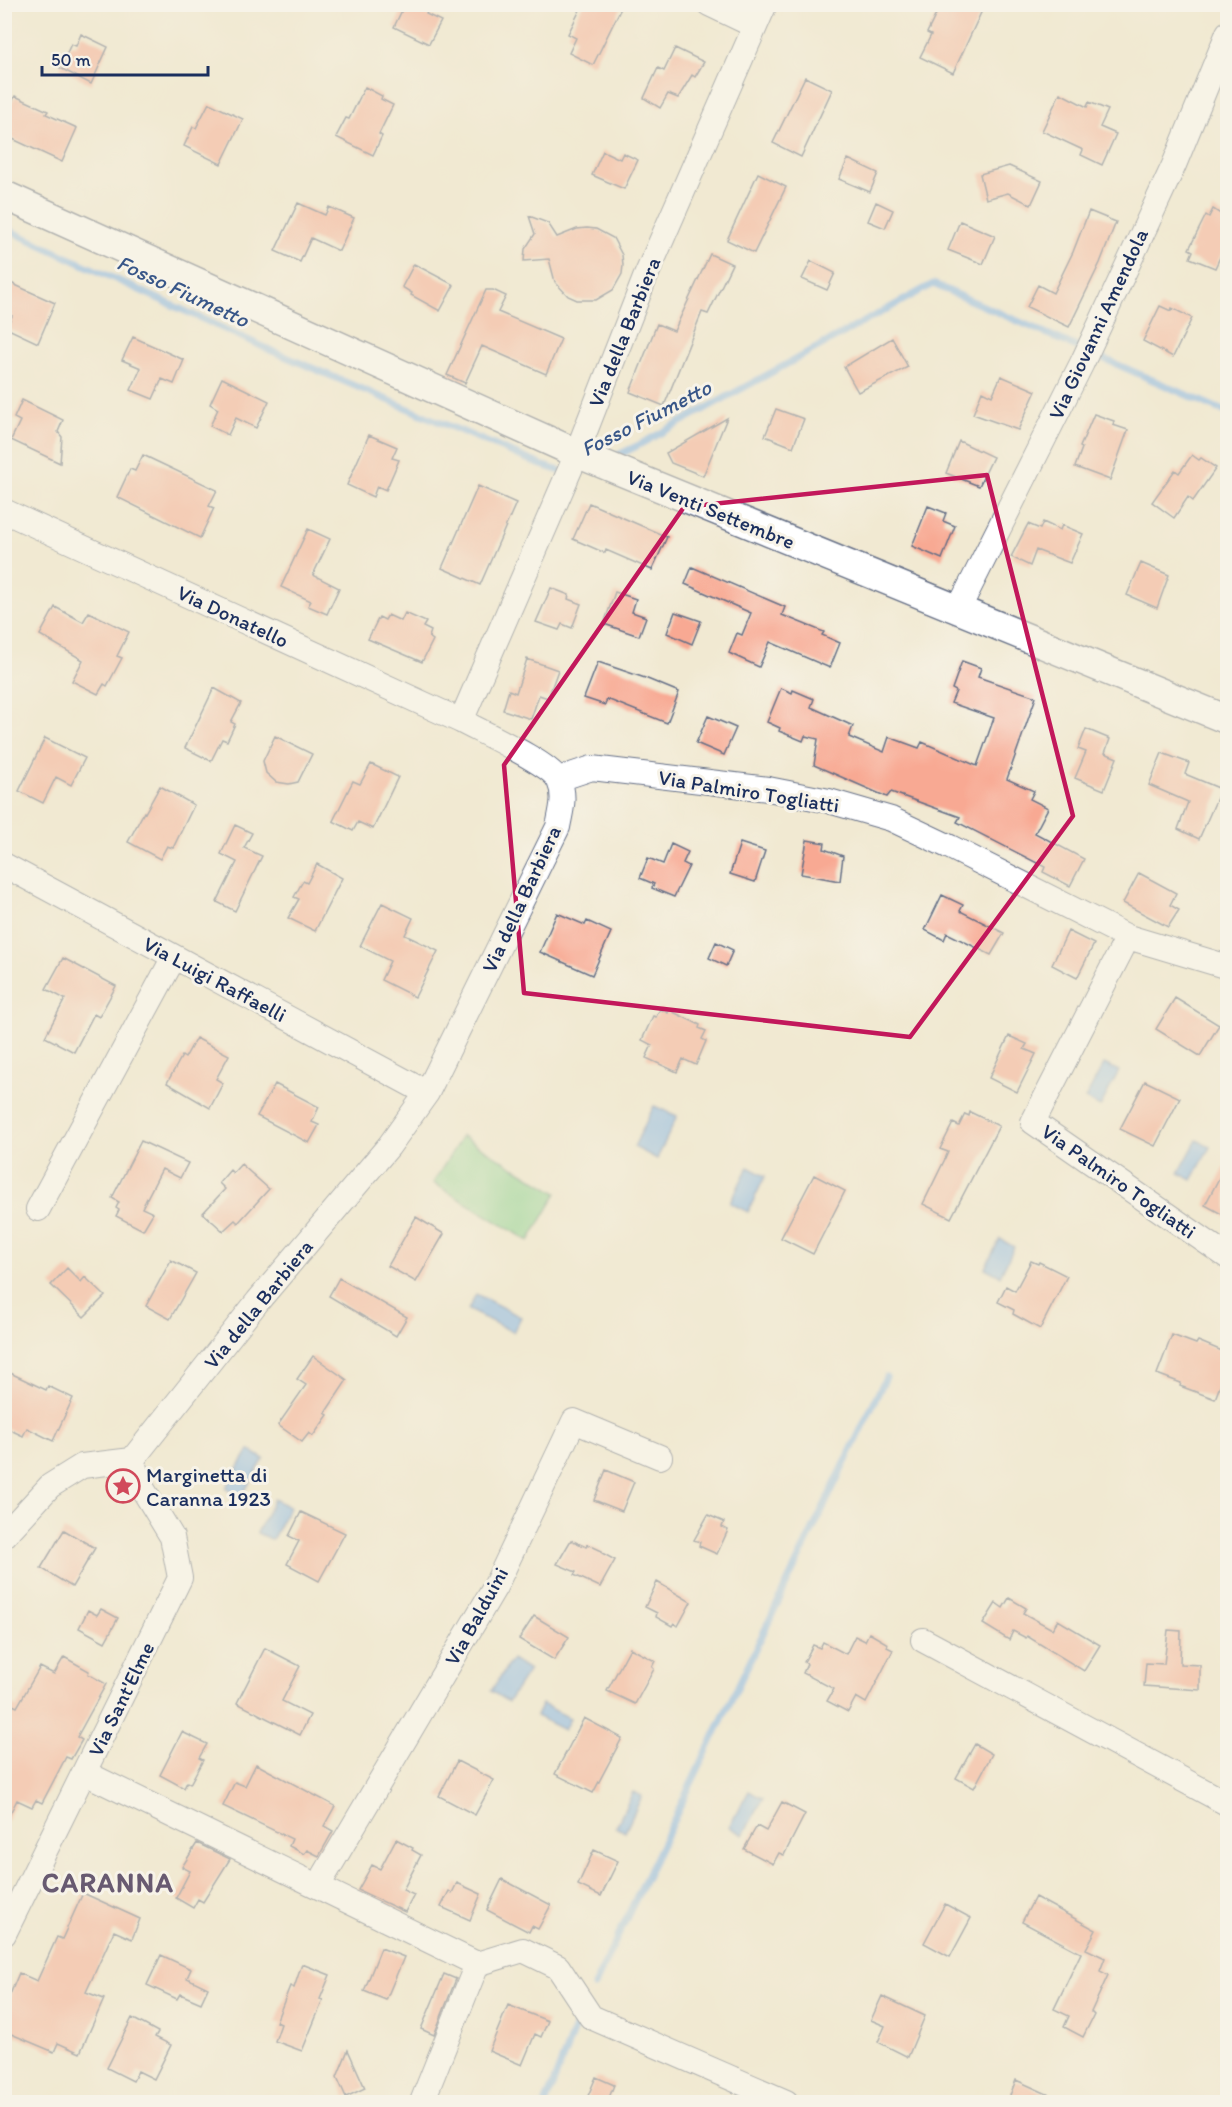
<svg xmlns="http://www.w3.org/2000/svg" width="1232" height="2107" viewBox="0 0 1232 2107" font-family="Itim,sans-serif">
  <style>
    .green { fill: #86d290; stroke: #508077; stroke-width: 1.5 }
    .water { fill: #7cb2eb; stroke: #4c70a4; stroke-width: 1.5 }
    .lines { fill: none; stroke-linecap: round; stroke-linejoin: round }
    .stream { stroke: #7cb2eb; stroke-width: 7 }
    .building { fill: #f8a993 }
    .minor-casing { stroke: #667087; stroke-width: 26 }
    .tertiary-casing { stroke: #667087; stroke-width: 31 }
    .minor { stroke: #fff; stroke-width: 24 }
    .tertiary { stroke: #fff; stroke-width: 28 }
    .marked { fill: none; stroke: #c2185b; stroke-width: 4.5; stroke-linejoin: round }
    .labels { text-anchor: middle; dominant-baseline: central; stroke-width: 6; stroke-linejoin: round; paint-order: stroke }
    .street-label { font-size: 21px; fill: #1b2f5e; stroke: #f7f3e8 }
    .poi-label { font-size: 21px; fill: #1b2f5e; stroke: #f7f3e8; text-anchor: start }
    .water-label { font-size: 22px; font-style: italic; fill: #385688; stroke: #f7f3e8 }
    .district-label { font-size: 27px; font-weight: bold; letter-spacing: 1.5px; fill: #685a71; stroke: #f7f3e8 }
  </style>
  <rect width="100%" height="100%" fill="#f7f3e8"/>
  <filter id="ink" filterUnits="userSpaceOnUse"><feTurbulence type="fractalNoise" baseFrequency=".0167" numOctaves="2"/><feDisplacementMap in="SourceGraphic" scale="12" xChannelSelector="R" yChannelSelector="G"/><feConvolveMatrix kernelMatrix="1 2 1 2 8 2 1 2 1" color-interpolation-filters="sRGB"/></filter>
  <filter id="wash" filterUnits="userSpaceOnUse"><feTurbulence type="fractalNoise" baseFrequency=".008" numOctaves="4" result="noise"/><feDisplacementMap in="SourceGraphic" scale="24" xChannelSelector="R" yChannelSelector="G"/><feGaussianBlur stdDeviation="1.35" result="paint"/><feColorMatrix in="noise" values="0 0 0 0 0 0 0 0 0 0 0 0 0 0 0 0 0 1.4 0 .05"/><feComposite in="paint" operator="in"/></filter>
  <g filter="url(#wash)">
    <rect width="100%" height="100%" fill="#f1e9d2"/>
    <path class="green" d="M462,1136l95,57 -28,48 -96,-58z"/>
    <path class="water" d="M1104,1064l15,7 -19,36 -15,-8z
      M654,1106l23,10 -20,43 -23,-12z
      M1197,1140l13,7 -18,33 -13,-7z
      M748,1167l17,9 -17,36 -18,-9z
      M1000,1239l14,8 -14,29 -15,-8z
      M476,1294l45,23 -8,15 -45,-22z
      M249,1450l15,9 -23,38 -15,-9z
      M274,1499l15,8 -17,33 -15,-7z
      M512,1659l17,11 -21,32 -17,-11z
      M542,1704l28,14 -6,12 -28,-14z
      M749,1791l14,8 -20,36 -14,-8z
      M633,1792l9,4 -17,36 -9,-5z"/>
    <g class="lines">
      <path class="stream" d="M4,228l266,122 271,115 22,7
        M612,458l25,-12 296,-162 295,129
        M594,1986l292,-609
        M546,2102l33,-85"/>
    </g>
    <g id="blocks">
      <path class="building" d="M405,4h27l-6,10 15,7 -12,23 -35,-17z
        M583,4h40l-30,61 -24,-12 7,-15 -8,-4z
        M941,4h44l-32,69 -33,-16 11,-22 -4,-2z
        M81,34l27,13 -17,37 -31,-16 11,-24 5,2z
        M675,48l29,14 -9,15 -3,-2 -14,23 -10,-4 -8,14 -16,-10 14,-30 6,3z
        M805,77l27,13 -31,67 -28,-14z
        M365,87l17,9 -1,3 12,6 -14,29 3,2 -9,19 -37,-18 10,-19 3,1z
        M1060,93l27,14 2,-5 19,8 -8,17 16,7 -14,31 -21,-10 2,-5 -41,-19z
        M15,96l33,15 -2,3 31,14 -15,34 -58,-27v-16z
        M209,103l34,16 -22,45 -37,-18 9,-19 3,1z
        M603,151l17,8 3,-6 15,7 -14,29 -32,-14z
        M848,159l30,14 -8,19 -31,-13z
        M1009,166l33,15 -11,24 -23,-12 -22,6 -6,-25z
        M758,173l28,14 -32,66 -27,-13z
        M876,202l17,8 -8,18 -17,-7z
        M298,203l27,12 4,-8 25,11 -15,33 -28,-13 -11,24 -25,-11z
        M1213,209l14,9v24l-12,26 -25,-10 3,-7 -4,-2 17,-34 3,2z
        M1089,211l27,11 -16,41 -31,64 -42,-20 11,-22 15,8 20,-41z
        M529,216l19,7 9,14 20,-8 10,-1 9,1 17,9 9,17 1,10 -1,9 -9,16 -17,10h-19l-9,-4 -13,-14 -6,-23 -25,2 1,-12 10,-15z
        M960,221l35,15 -12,28 -35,-14z
        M710,254l22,10 -24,50 -6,-2 -38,94 -34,-14 27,-68 17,7z
        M811,261l24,12 -8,17 -25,-11z
        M414,264l40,21 -14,26 -29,-16 1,-2 -10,-6z
        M4,280l51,23 -17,40 -32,-15 6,-12 -8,-3z
        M486,290h7l13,6 -8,16 63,27 -15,35 -64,-28 -17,37 -18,-8z
        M1160,306l11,5 1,-3 20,10 -19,39 -30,-16z
        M133,337l51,23 -10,24 -12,-5 -9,20 -22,-9 10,-22 -19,-8z
        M892,338l16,29 -50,25 -14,-25z
        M1001,376l35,15 -18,39 -45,-16 9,-23 10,5z
        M222,378l47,23 -13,27 -20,-10 -8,17 -18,-9 8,-17 -8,-5z
        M22,400l41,20 -5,12 4,5 -2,26 -49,-23 9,-19 -6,-3z
        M776,409l28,10 -11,28 -28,-11z
        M1094,414l20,7 -1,4 15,5 -18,50 -35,-13 7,-19 -2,-1z
        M727,418l-24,58 -32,-13 -5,-10z
        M369,435l28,12 -5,11 7,2 -13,30 -9,-4 -4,11 -26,-12z
        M959,441l34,16 -14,29 -33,-13z
        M143,455l74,35 -8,16 5,2 -14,30 -83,-41 13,-28 5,2z
        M1192,455l7,5 2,-2 15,10 -23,33 -5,-4 -14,21 -22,-16 23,-32 4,3z
        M478,486l38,17 -36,82 -38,-17z
        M589,503l78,34 -15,33 -46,-20 -1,3 -32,-14z
        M928,506l18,7 -3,8 12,5 -13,33 -30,-13z
        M1043,522l17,8 2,-5 21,9 -13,29 -34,-13 -6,16 -19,-9 17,-33 12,5z
        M308,529l22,10 -17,36 26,13 -12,26 -19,-8 3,-5 -30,-14z
        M1141,563l28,12 -12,33 -30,-13z
        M692,567l93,40 -3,8 42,17 -2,3 18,8 -10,25 -60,-26 -11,25 -30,-14 8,-20 5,2 9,-22 -66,-29z
        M551,588l18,7 -1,4 13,5 -9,24 -10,-4 -3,6 -23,-8z
        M615,592l21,7 -4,13 14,5 -7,19 -35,-12z
        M55,607l28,15 6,-10 40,20 -12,24 5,2 -15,28 -3,-2 -6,10 -26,-13 11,-21 -43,-25z
        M675,612l26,9 -9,23 -25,-11z
        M405,613l21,9 -3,5 8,4 -2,6 4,3 -11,22 -54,-23 11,-22 6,3 3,-5 13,6z
        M527,659l31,11 -10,28 -9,-3 -8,24 -28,-9 6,-20 7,3z
        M962,661l19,7 -3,9 58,20 -29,82 27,12 -4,8 18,9 -13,25 49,26 -14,27 -27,-14 2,-5 -88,-45 3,-5 -69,-25 -4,5 -73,-32 4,-26 -13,-3 -2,5 -24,-10 1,-3 -13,-6 14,-34 11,5 1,-3 21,9 -3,8 42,19 -4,11 35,15 5,-15 30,11 3,-6 55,24 17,-48 -43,-15 5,-12 -4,-2z
        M598,662l47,16 34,14 -12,31 -60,-24 -2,6 -21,-7z
        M214,688l27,15 -10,19 4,2 -8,17 -5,-2 -11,22 -26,-13z
        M708,716l28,12 -12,27 -28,-12z
        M1086,729l24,10 -5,14 12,5 -13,32 -29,-12 11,-26 -8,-3z
        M275,736l37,18 -14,28 -9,2 -13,-2 -10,-9 -3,-12z
        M45,738l40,20 -14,27 -15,-8 -13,26 -24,-12z
        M1162,753l27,10 -4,11 36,15 -22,50 -21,-10 10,-27 -39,-17z
        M371,764l27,13 -25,52 -15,-7 -5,9 -20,-10 20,-40 7,3z
        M160,786l34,19 -21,43 -6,-2 -7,13 -32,-17 16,-30 1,1z
        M235,825l17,8 -8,15 18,8 -27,55 -18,-9 20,-40 -16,-8z
        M807,840l18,3 -1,6 19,7 -3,25 -39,-7z
        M740,843l25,8 -10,31 -25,-8z
        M671,844l17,8 -5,11 6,3 -15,31 -22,-9 2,-4 -14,-6 8,-20 15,6z
        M317,864l25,14 -27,53 -27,-13 11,-19 -5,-2 9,-16 4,2z
        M1139,873l37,20 -6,12 9,5 -11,17 -45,-24z
        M942,895l21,10 -3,6 44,22 -13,22 -44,-22 -3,7 -19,-10z
        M382,903l31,15 -8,17 33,16 -23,46 -34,-17 9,-19 -30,-15z
        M557,913l28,12 2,-4 24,11 -19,43 -52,-23z
        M1068,931l26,13 -17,34 -25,-13z
        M716,942l17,8 -7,16 -17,-8z
        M63,958l53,28 -17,31 -5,-3 -20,38 -29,-15 20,-38 -19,-10z
        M1175,998l44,27 -19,31 -44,-27z
        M660,1009l8,4 1,-3 31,15 -1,3 7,3 -4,8 4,2 -10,24 -13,-6 -6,13 -31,-14 6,-13 -10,-5 11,-24 3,1z
        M1009,1036l18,8 -3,5 12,5 -19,38 -28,-14z
        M196,1038l33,17 -13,24 7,4 -13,25 -43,-25 15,-27 3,2z
        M1145,1081l35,17 -25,48 -35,-17z
        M275,1084l44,23 -7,15 7,3 -10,18 -52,-27z
        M970,1112l29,14 -48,92 -28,-14 22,-45 3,-7 -8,-3 13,-26 6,3 6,-12 4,2z
        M141,1141l47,22 -8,15 -18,-9 -20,39 11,5 -10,17 -27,-14 3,-6 -3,-2 3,-6 -7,-4z
        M1227,1163v54l-22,-12z
        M241,1164l28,25 -31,34 -3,-3 -12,11 -20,-18 22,-24 -6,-6 11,-13 3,3z
        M814,1175l31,16 -32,63 -32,-16z
        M416,1217l28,17 -28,48 -28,-16z
        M171,1260l25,13 -26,46 -24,-13z
        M1031,1261l7,3 1,-2 28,14 -27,53 -27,-15 1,-4 -16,-8 8,-16 9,5z
        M67,1268l14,14 4,-5 20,19 -21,21 -33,-32z
        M339,1278l68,39 -11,19 -67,-40z
        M1172,1335l24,9 2,-3 29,12v14l-12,32 -35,-13 1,-3 -24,-9z
        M313,1356l34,24 -22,33 3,2 -15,21 -4,-3 -7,9 -24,-17 28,-40 -9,-6z
        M4,1370l42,20 2,-4 25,12 -20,43 -26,-13 -4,8 -19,-9z
        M606,1470l28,12 -12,29 -28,-11z
        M301,1512l44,21 -26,48 -32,-17 12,-23 -10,-5z
        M708,1515l16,7 -2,5 6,3 -11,24 -18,-8 1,-4 -6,-2z
        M64,1530l31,18 -23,39 -31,-19z
        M571,1540l15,7 1,-3 15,7v2l13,7 -15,27 -26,-12 2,-3 -19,-8z
        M657,1582l34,20 -13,24 -4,-3 -2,3 -16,-9 1,-4 -12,-6z
        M1009,1598l17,10 -3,5 29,16 6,-9 42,25 -16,26 -57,-35 -1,2 -13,-7 -4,9 -26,-16 13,-21 7,5z
        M101,1609l17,9 -13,24 -26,-14 9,-18 9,5z
        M534,1616l35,21 -15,23 -35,-21z
        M1168,1630l13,1 -1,33 20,1v25l-56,-4 2,-23 18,1z
        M869,1633l19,11 -1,3 6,3 -27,53 -10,-6 -8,15 -21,-11 7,-12 -31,-16 4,-9 -3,-2 9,-17 7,3 3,-6 23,12 9,-18 10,5z
        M265,1648l35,18 -18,35 28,14 -10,20 -63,-32z
        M630,1648l25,13 -3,6 2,2 -19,35 -28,-13z
        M64,1657l25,14 -1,3 18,10 -29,53 5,3 -11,19 -5,-2 -24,46 -6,-3 -4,7 -15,-7 -13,25v-124l13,6 23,-40 14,7z
        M584,1718l38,20 -29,55 -38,-19z
        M182,1732l25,12 -8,14 4,2 -5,9 -8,15 -3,-2 -3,6 -24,-13z
        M975,1744l17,10 -18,34 -18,-10z
        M457,1761l37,19 -19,35 -36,-19z
        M256,1764l79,42 -11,20 9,5 -14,25 -12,-6 -3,4 -15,-8 3,-7 -69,-33 12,-24 10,4z
        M782,1802l23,12 -21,41 -5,-2 -6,11 -29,-15 13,-23 9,5z
        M396,1839l17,9 -1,2 9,5 -18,35 11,5 -9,17 -47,-22 14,-25 8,4z
        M197,1843l33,16 -27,43 -5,-3 -5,9 -17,-10 14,-27 -8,-4z
        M594,1850l24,11 -17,35 -23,-11z
        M502,1879l49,26 -13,24 -6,-3 -3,6 -42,-22z
        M457,1883l24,11 -11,26 -29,-13 8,-16 3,2z
        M83,1893l57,26 -8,20 -18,-8 -28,61 18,7 -24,54 -22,-10 -4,9 -50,-21v-22l15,-36 18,8 20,-44 5,2z
        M1035,1897l61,33 -10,19 19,9 -5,13 8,4 -17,37 3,3 -11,22 -19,-10 5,-11 -15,-7 27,-56 -59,-31z
        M945,1904l26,14 -21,39 -26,-14z
        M381,1948l23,9 -18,43 -22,-9z
        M161,1955l30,14 -4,9 21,10 -7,15 -21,-9 -3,5 -30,-14z
        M302,1964l28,11 -10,24 3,1 -21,51 -27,-10 6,-17 -5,-2 14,-36 4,2z
        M444,1974l12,5 -22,56 -13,-6z
        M882,1996l43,20 -17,41 -30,-15 7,-16 -14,-6z
        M508,2005l40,16 -7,16 -6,-3 -13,31 -33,-14z
        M132,2018l26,14 -3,5 16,8 -17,34 -16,-8 -5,10 -26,-13z
        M348,2050l17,38 -19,9 -9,-20z
        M596,2077l18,8 -7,18h-22z
        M1016,2080l51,23h-60z"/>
    </g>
  </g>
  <g filter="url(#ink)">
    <use href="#blocks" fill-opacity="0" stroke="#667087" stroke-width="1.5"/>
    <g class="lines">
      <defs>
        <path id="minor" d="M709,4l46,22
          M4,511l457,210
          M958,610l124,-247 92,-198 54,-132
          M559,779l33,-11 176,21 61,12 62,18 59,28 178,90 100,30
          M4,865l423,228
          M1128,937l-95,185 195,135
          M38,1209l136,-252
          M4,1536l46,-50 32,-20 50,-6 126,-159 131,-155 38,-53 131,-266c3,-16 8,-31 1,-46 -7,-17 -78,-49 -98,-60l111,-256 73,-187 120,-274
          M923,1640l305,164
          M85,1773l392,191 46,-14 35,17 33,50 195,85
          M318,1886l177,-299 79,-166 86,36
          M4,1934l176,-356 -8,-41 -31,-51 -9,-26
          M422,2102l55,-138"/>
        <path id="tertiary" d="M4,195l572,258 652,267"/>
      </defs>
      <use href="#minor" class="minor-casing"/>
      <use href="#tertiary" class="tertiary-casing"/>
      <use href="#minor" class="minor"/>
      <use href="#tertiary" class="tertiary"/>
    </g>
  </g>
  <path d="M0 0H1232V2107H0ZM987,475l86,341 -163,221 -386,-44 -20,-228 180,-258z" fill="#f1e9d2" fill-opacity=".55" fill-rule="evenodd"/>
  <path class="marked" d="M987,475l86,341 -163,221 -386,-44 -20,-228 180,-258z"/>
  <defs>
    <symbol id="sight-ring" viewBox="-11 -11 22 22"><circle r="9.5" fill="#f7f3e8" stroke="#d1495b" stroke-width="1.5"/><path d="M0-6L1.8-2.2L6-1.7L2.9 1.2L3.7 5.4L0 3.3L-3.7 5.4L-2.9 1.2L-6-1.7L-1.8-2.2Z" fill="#d1495b"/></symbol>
  </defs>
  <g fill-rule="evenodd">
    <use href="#sight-ring" x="104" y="1467" width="38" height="38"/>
  </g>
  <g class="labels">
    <g class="street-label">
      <text transform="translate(1098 324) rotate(-65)">Via Giovanni Amendola</text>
      <text transform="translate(624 332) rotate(-68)">Via della Barbiera</text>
      <text transform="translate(711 509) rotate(22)">Via Venti Settembre</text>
      <text transform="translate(233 616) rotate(25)">Via Donatello</text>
      <text transform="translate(749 791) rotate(9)">Via Palmiro Togliatti</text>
      <text transform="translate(521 899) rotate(-65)">Via della Barbiera</text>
      <text transform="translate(215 979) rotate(28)">Via Luigi Raffaelli</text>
      <text transform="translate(1119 1181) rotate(35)">Via Palmiro Togliatti</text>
      <text transform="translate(258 1304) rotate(-51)">Via della Barbiera</text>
      <text transform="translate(476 1616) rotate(-61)">Via Balduini</text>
      <text transform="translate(121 1699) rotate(-64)">Via Sant'Elme</text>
    </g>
    <g class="poi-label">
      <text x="146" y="1474">Marginetta di<tspan x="146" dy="24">Caranna 1923</tspan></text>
    </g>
    <g class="water-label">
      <text transform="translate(183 291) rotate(25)">Fosso Fiumetto</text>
      <text transform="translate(646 418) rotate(-27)">Fosso Fiumetto</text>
    </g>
    <g class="district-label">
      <text x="108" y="1882">CARANNA</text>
    </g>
  </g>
  <rect width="1232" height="2107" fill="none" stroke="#f7f3e8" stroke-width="24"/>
  <path d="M42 66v9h166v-9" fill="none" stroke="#1b2f5e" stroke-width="3"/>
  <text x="51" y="66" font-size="18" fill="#1b2f5e" stroke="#f7f3e8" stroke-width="4.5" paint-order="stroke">50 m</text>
</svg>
